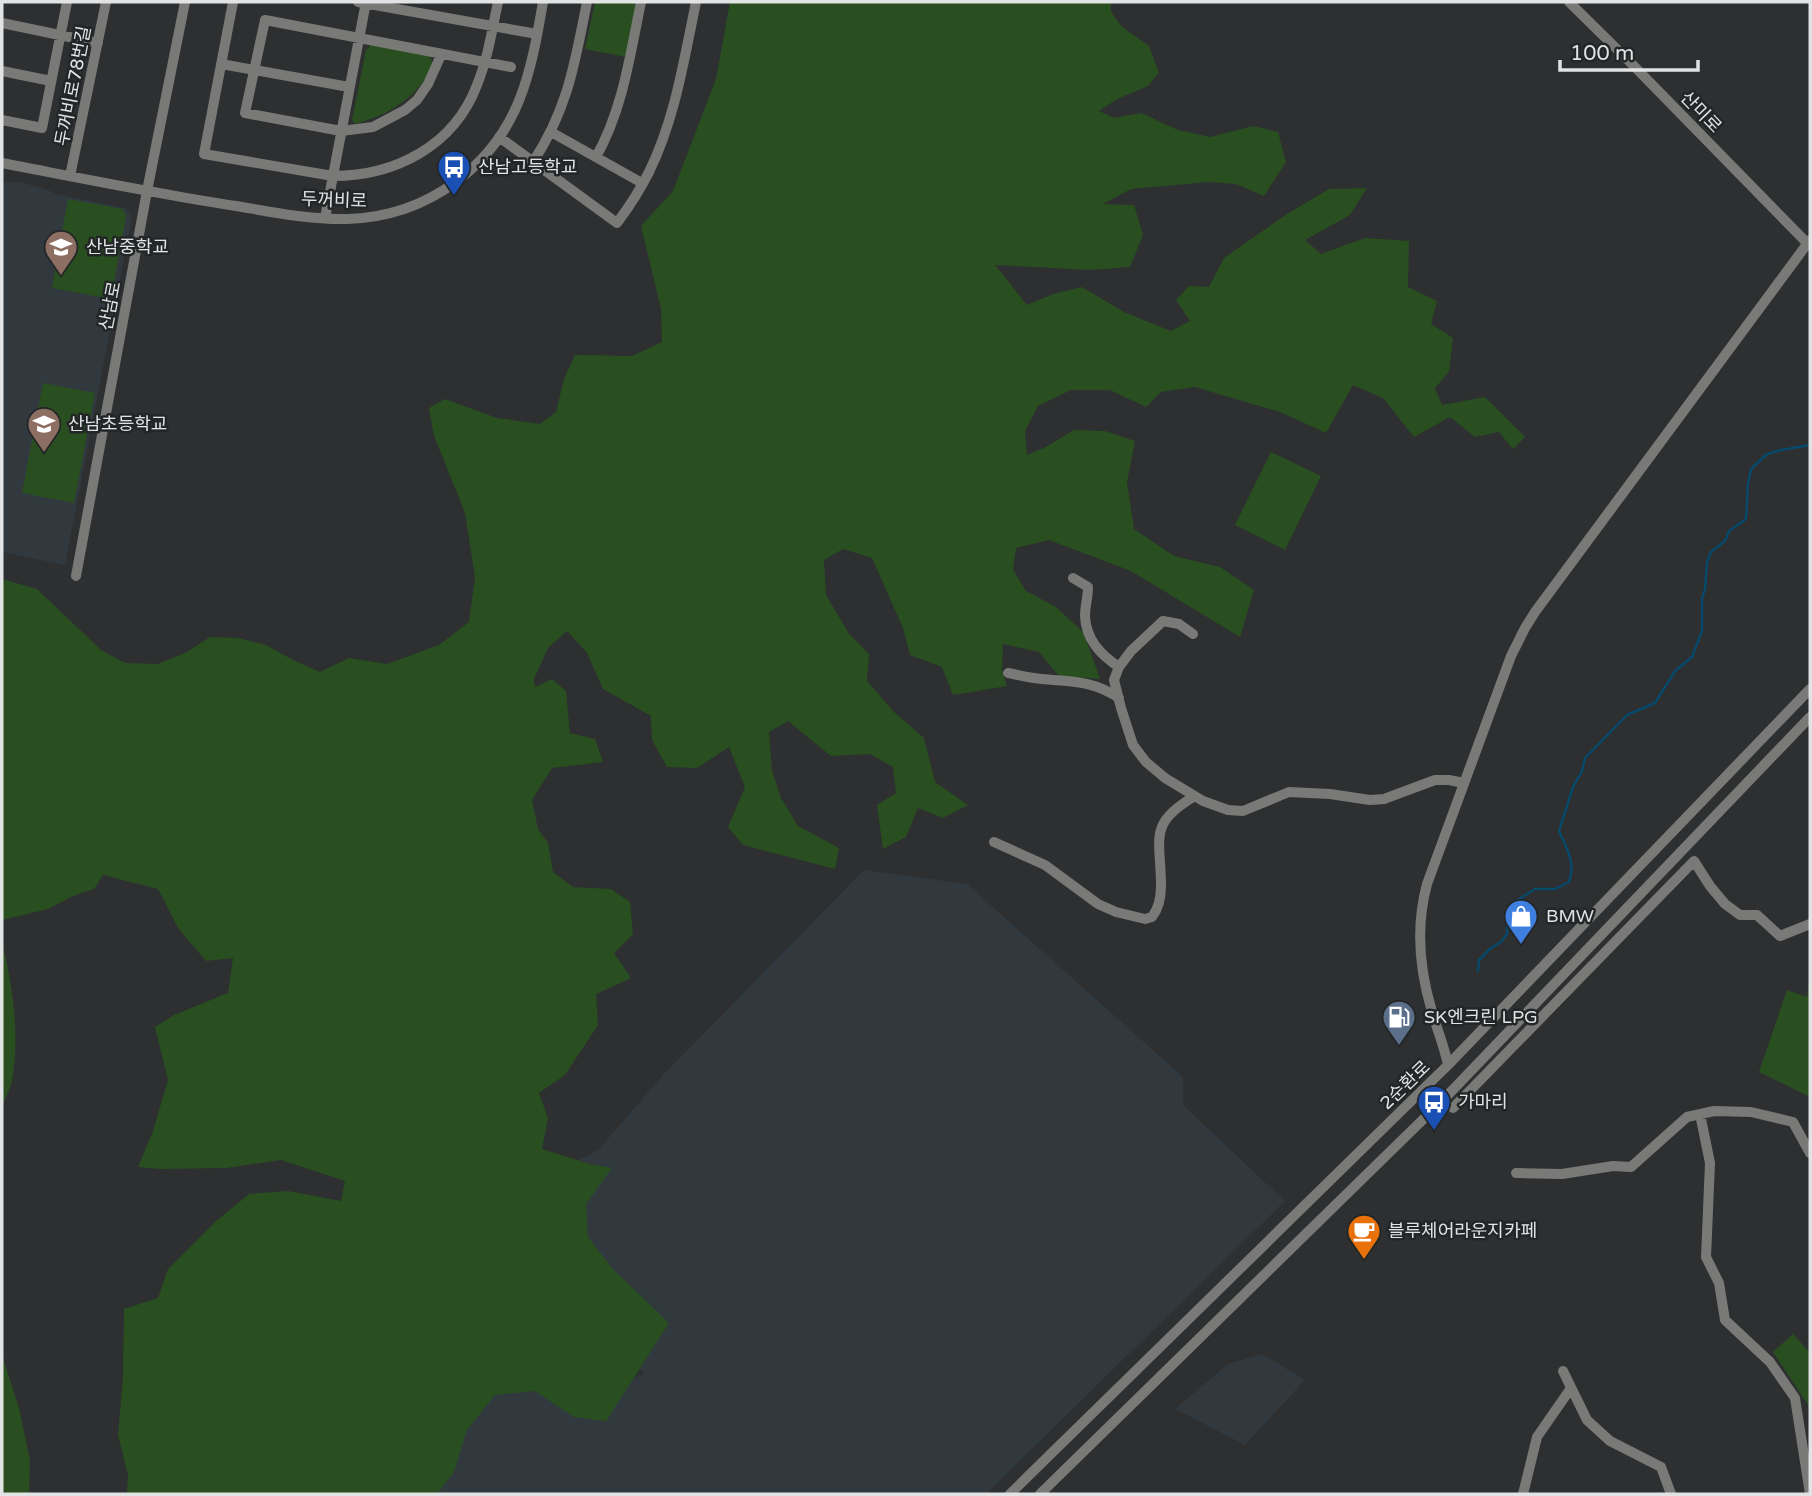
<svg xmlns="http://www.w3.org/2000/svg" width="1812" height="1496" viewBox="0 0 1812 1496" font-family="'Varela Round','Noto Sans KR',sans-serif">
  <style>
    .built { fill: #31393f }
    .green { fill: #294f20 }
    .lines { fill: none; stroke-linecap: round; stroke-linejoin: round }
    .stream { stroke: #07496b; stroke-width: 2.5 }
    .minor { stroke: #797a78; stroke-width: 10 }
    .labels { text-anchor: middle; dominant-baseline: central; stroke-width: 5; stroke-linejoin: round; paint-order: stroke }
    .street-label { font-size: 18px; fill: #e2e3e5; stroke: #232627 }
    .poi-label { font-size: 18px; fill: #e2e3e5; stroke: #232627; text-anchor: start }
  </style>
  <rect width="100%" height="100%" fill="#2d2f31"/>
  <path class="built" d="M19,182l27,7 10,5 70,14 6,8 -67,349 -63,-13v-369z
    M864,870l103,14 216,193v28l102,96 -299,293h-570l24,-44 55,-55 40,-4 44,8 66,-25 -33,-38 -51,-91 -13,-68 51,-28 64,-74z
    M1262,1354l43,26 -60,65 -70,-36 53,-45z"/>
  <path class="green" d="M595,2h42l-11,55 -41,-8z
    M730,2h381v10l11,15 27,19 10,27 -11,13 -31,13 -18,12 15,7 27,-5 37,17 32,7 43,-11 25,6 8,30 -22,34 -28,-12 -27,-2 -78,7 -28,15 31,1 9,30 -13,32 -41,3 -94,-5 32,40 26,-11 29,-7 42,25 47,19 19,-10 -14,-21 13,-14 20,1 15,-29 63,-44 42,-25 38,-1 -17,27 -45,25 16,14 44,-16 44,3 -1,46 29,14 -6,23 22,14 -4,34 -14,16 7,17 43,-8 40,40 -12,12 -14,-17 -24,5 -25,-20 -36,20 -31,-39 -30,-13 -27,48 -46,-21 -85,-25 -34,5 -15,15 -36,-17h-39l-33,16 -13,25 2,24 19,-8 28,-17 31,1 30,10 -8,41 7,47 40,27 46,11 34,23 -14,47 -109,-66 -82,-31 -33,8 -3,22 13,21 30,16 28,26 16,46 -41,-3 -20,-24 -36,-8 -1,27 5,15 -54,9 -11,-28 -32,-12 -7,-27 -31,-70 -29,-9 -19,11 2,35 23,39 20,20 -2,27 27,31 30,26 11,44 33,23 -25,13 -25,-10 -12,29 -23,12 -6,-44 19,-12 -3,-26 -23,-13 -39,2 -43,-35 -19,11 3,39 9,27 17,28 41,22 -4,21 -92,-24 -15,-18 17,-40 -16,-40 -32,21 -30,-1 -15,-27 -1,-24 -48,-27 -16,-36 -20,-22 -19,17 -14,31 1,8 17,-8 14,12 4,42 25,6 8,23 -51,6 -20,32 6,29 10,14 5,29 20,15 38,2 19,13 3,32 -19,19 17,25 -35,16 2,31 -33,50 -26,18 9,25 -6,31 48,15 22,4 -26,36 2,33 24,31 57,55 -63,98 -32,-4 -39,-26 -40,4 -28,35 -13,42 -17,22h-310l1,-19 -10,-40 5,-57 1,-69 34,-11 10,-29 47,-47 34,-28 39,-3 53,10 4,-20 -64,-21 -55,8 -65,1 -23,-2 15,-36 15,-51 -13,-53 19,-12 54,-22 5,-35 -27,3 -28,-33 -20,-39 -55,-14 -9,14 -21,7 -25,13 -46,11v-341l35,10 64,61 24,13 33,1 29,-12 23,-15 28,1 28,7 27,15 27,12 29,-14 38,6 52,-19 30,-23 6,-45 -10,-64 -31,-77 -5,-28 16,-9 52,19 43,6 16,-12 8,-33 11,-24 57,1 30,-14 -1,-33 -20,-83 32,-35 43,-112z
    M372,44l58,12c5,10 0,17 -6,25 -19,24 -40,35 -69,43l-3,-4 14,-70z
    M68,199l55,10 3,7 -15,83 -59,-11z
    M43,383l52,10 -21,110 -52,-10z
    M1271,452l50,24 -36,74 -50,-25z
    M2,943c11,41 18,94 10,137 -1,9 -7,18 -10,26z
    M1810,977v120l-51,-25 28,-82 20,7z
    M1793,1334l17,19v55l-37,-56z
    M2,1355l17,53 11,52 -1,34h-27z"/>
  <g class="lines">
    <path class="stream" d="M1478,971l1,-11 12,-12 10,-6 6,-8 1,-23 5,-8 22,-14h20l14,-7c7,-19 -2,-33 -10,-51l14,-44 9,-16 3,-13 42,-43 28,-12 20,-32 17,-14 10,-26v-32l3,-10 2,-27 4,-10 14,-11 4,-10 17,-12 2,-35 3,-15 16,-15 14,-4 29,-5"/>
    <path class="minor" d="M233,2l-29,152 129,22c62,0 121,-30 144,-91 11,-27 15,-55 21,-83
      M358,2l179,32
      M1569,2l60,59 181,185
      M2,23l96,20
      M441,55l-13,29 -11,16 -12,10 -32,17 -32,4 -96,-18 20,-93 246,47
      M221,64l128,23
      M2,71l49,10
      M2,120l40,8 25,-126
      M551,132l91,51
      M499,137l118,86c12,-16 23,-33 32,-51 26,-53 35,-112 47,-170
      M596,157c27,-48 34,-102 45,-155
      M533,162c35,-53 42,-100 54,-160
      M2,163c78,15 156,31 234,43 36,6 74,14 111,13 80,-2 150,-53 176,-129 10,-29 15,-59 20,-88
      M70,176l36,-174
      M325,218l41,-216
      M76,576l71,-385 38,-189
      M1073,578l15,9c0,10 -3,19 -3,29 1,24 16,39 34,51
      M1193,634l-14,-10 -16,-3 -32,30 -12,16 -5,13 7,28 12,37 13,17 19,16 38,23 25,9 15,1 46,-19 41,2 40,6 14,-1 51,-19h14l15,3
      M1008,673c11,2 22,5 34,6 29,3 51,1 77,19
      M994,842l51,23 53,39 18,8 29,7 7,-2c7,-9 9,-20 9,-31 0,-48 -14,-62 34,-90
      M1448,1065c-4,-20 -12,-38 -17,-57 -12,-41 -15,-83 -4,-124l84,-228 14,-28 10,-16 275,-372
      M1453,1108l241,-247 16,25 15,18 15,11h17l23,21 30,-12
      M1700,1114l10,49 -4,94 13,26 6,37 45,42 25,36 15,96
      M1516,1173l46,1 51,-8 18,1 56,-50 27,-6 37,1 42,10 17,31
      M1563,1371l24,49 23,21 51,26 10,27
      M1010,1494l438,-429 362,-376
      M1040,1494l405,-396 365,-381
      M1523,1494l14,-57 34,-49"/>
  </g>
  <defs>
    <symbol id="bus-pin" viewBox="-11 -11 22 30"><path d="M0 17L-7.5 6A9.5 9.5 0 1 1 7.5 6Z" fill="#1a4fb4" stroke="#232627"/><path d="M-5-6H5V4H4V6H2V4H-2V6H-4V4H-5ZM-3.5-4V0h7V-4ZM-3.5 1.2v1.5H-2V1.2ZM2 1.2v1.5H3.5V1.2Z" fill="#fff"/></symbol>
    <symbol id="school-pin" viewBox="-11 -11 22 30"><path d="M0 17L-7.5 6A9.5 9.5 0 1 1 7.5 6Z" fill="#8d6e63" stroke="#232627"/><path d="M0-5L7-2L0 1L-7-2ZM-4 1L0 2.5L4 1V4Q0 6-4 4Z" fill="#fff"/></symbol>
    <symbol id="shop-pin" viewBox="-11 -11 22 30"><path d="M0 17L-7.5 6A9.5 9.5 0 1 1 7.5 6Z" fill="#3f7fe0" stroke="#232627"/><path d="M-5-2.5h2.3a2.7 3.5 0 0 1 5.4 0H5L5.5 6h-11ZM-1.5-2.5h3a1.5 2.3 0 0 0-3 0Z" fill="#fff"/></symbol>
    <symbol id="fuel-pin" viewBox="-11 -11 22 30"><path d="M0 17L-7.5 6A9.5 9.5 0 1 1 7.5 6Z" fill="#5c6f8a" stroke="#232627"/><path d="M-5.5-6h7V0h2V4h1.3V-2.5L3-4.5l.8-.8L6-3V5H2.5V1h-1V6h-7ZM-4.2-4.7v3.2H.2V-4.7Z" fill="#fff"/></symbol>
    <symbol id="cafe-pin" viewBox="-11 -11 22 30"><path d="M0 17L-7.5 6A9.5 9.5 0 1 1 7.5 6Z" fill="#e8710a" stroke="#232627"/><path d="M-5.5-4.5H6V0H3Q3 3.5 0 3.5H-2.5Q-5.5 3.5-5.5 0ZM3-3.2v2h1.7v-2ZM-6 4.5H4V6H-6Z" fill="#fff"/></symbol>
  </defs>
  <g fill-rule="evenodd">
    <use href="#bus-pin" x="435" y="148" width="38" height="52"/>
    <use href="#school-pin" x="42" y="228" width="38" height="52"/>
    <use href="#school-pin" x="25" y="405" width="38" height="52"/>
    <use href="#shop-pin" x="1502" y="897" width="38" height="52"/>
    <use href="#fuel-pin" x="1380" y="998" width="38" height="52"/>
    <use href="#bus-pin" x="1415" y="1083" width="38" height="52"/>
    <use href="#cafe-pin" x="1345" y="1212" width="38" height="52"/>
  </g>
  <g class="labels">
    <g class="street-label">
      <text transform="translate(73 86) rotate(-79)">두꺼비로78번길</text>
      <text transform="translate(1701 112) rotate(46)">산미로</text>
      <text transform="translate(334 200) rotate(2)">두꺼비로</text>
      <text transform="translate(110 306) rotate(-79)">산남로</text>
      <text transform="translate(1405 1085) rotate(-44)">2순환로</text>
    </g>
    <g class="poi-label">
      <text x="478" y="167">산남고등학교</text>
      <text x="86" y="247">산남중학교</text>
      <text x="68" y="424">산남초등학교</text>
      <text x="1546" y="916">BMW</text>
      <text x="1424" y="1017">SK엔크린 LPG</text>
      <text x="1458" y="1102">가마리</text>
      <text x="1388" y="1231">블루체어라운지카페</text>
    </g>
  </g>
  <rect width="1812" height="1496" fill="none" stroke="#e2e3e5" stroke-width="7"/>
  <path d="M1560 60v10h138v-10" fill="none" stroke="#e2e3e5" stroke-width="3.5"/>
  <text x="1570" y="60" font-size="21" fill="#e2e3e5" stroke="#232627" stroke-width="5" paint-order="stroke">100 m</text>
</svg>
